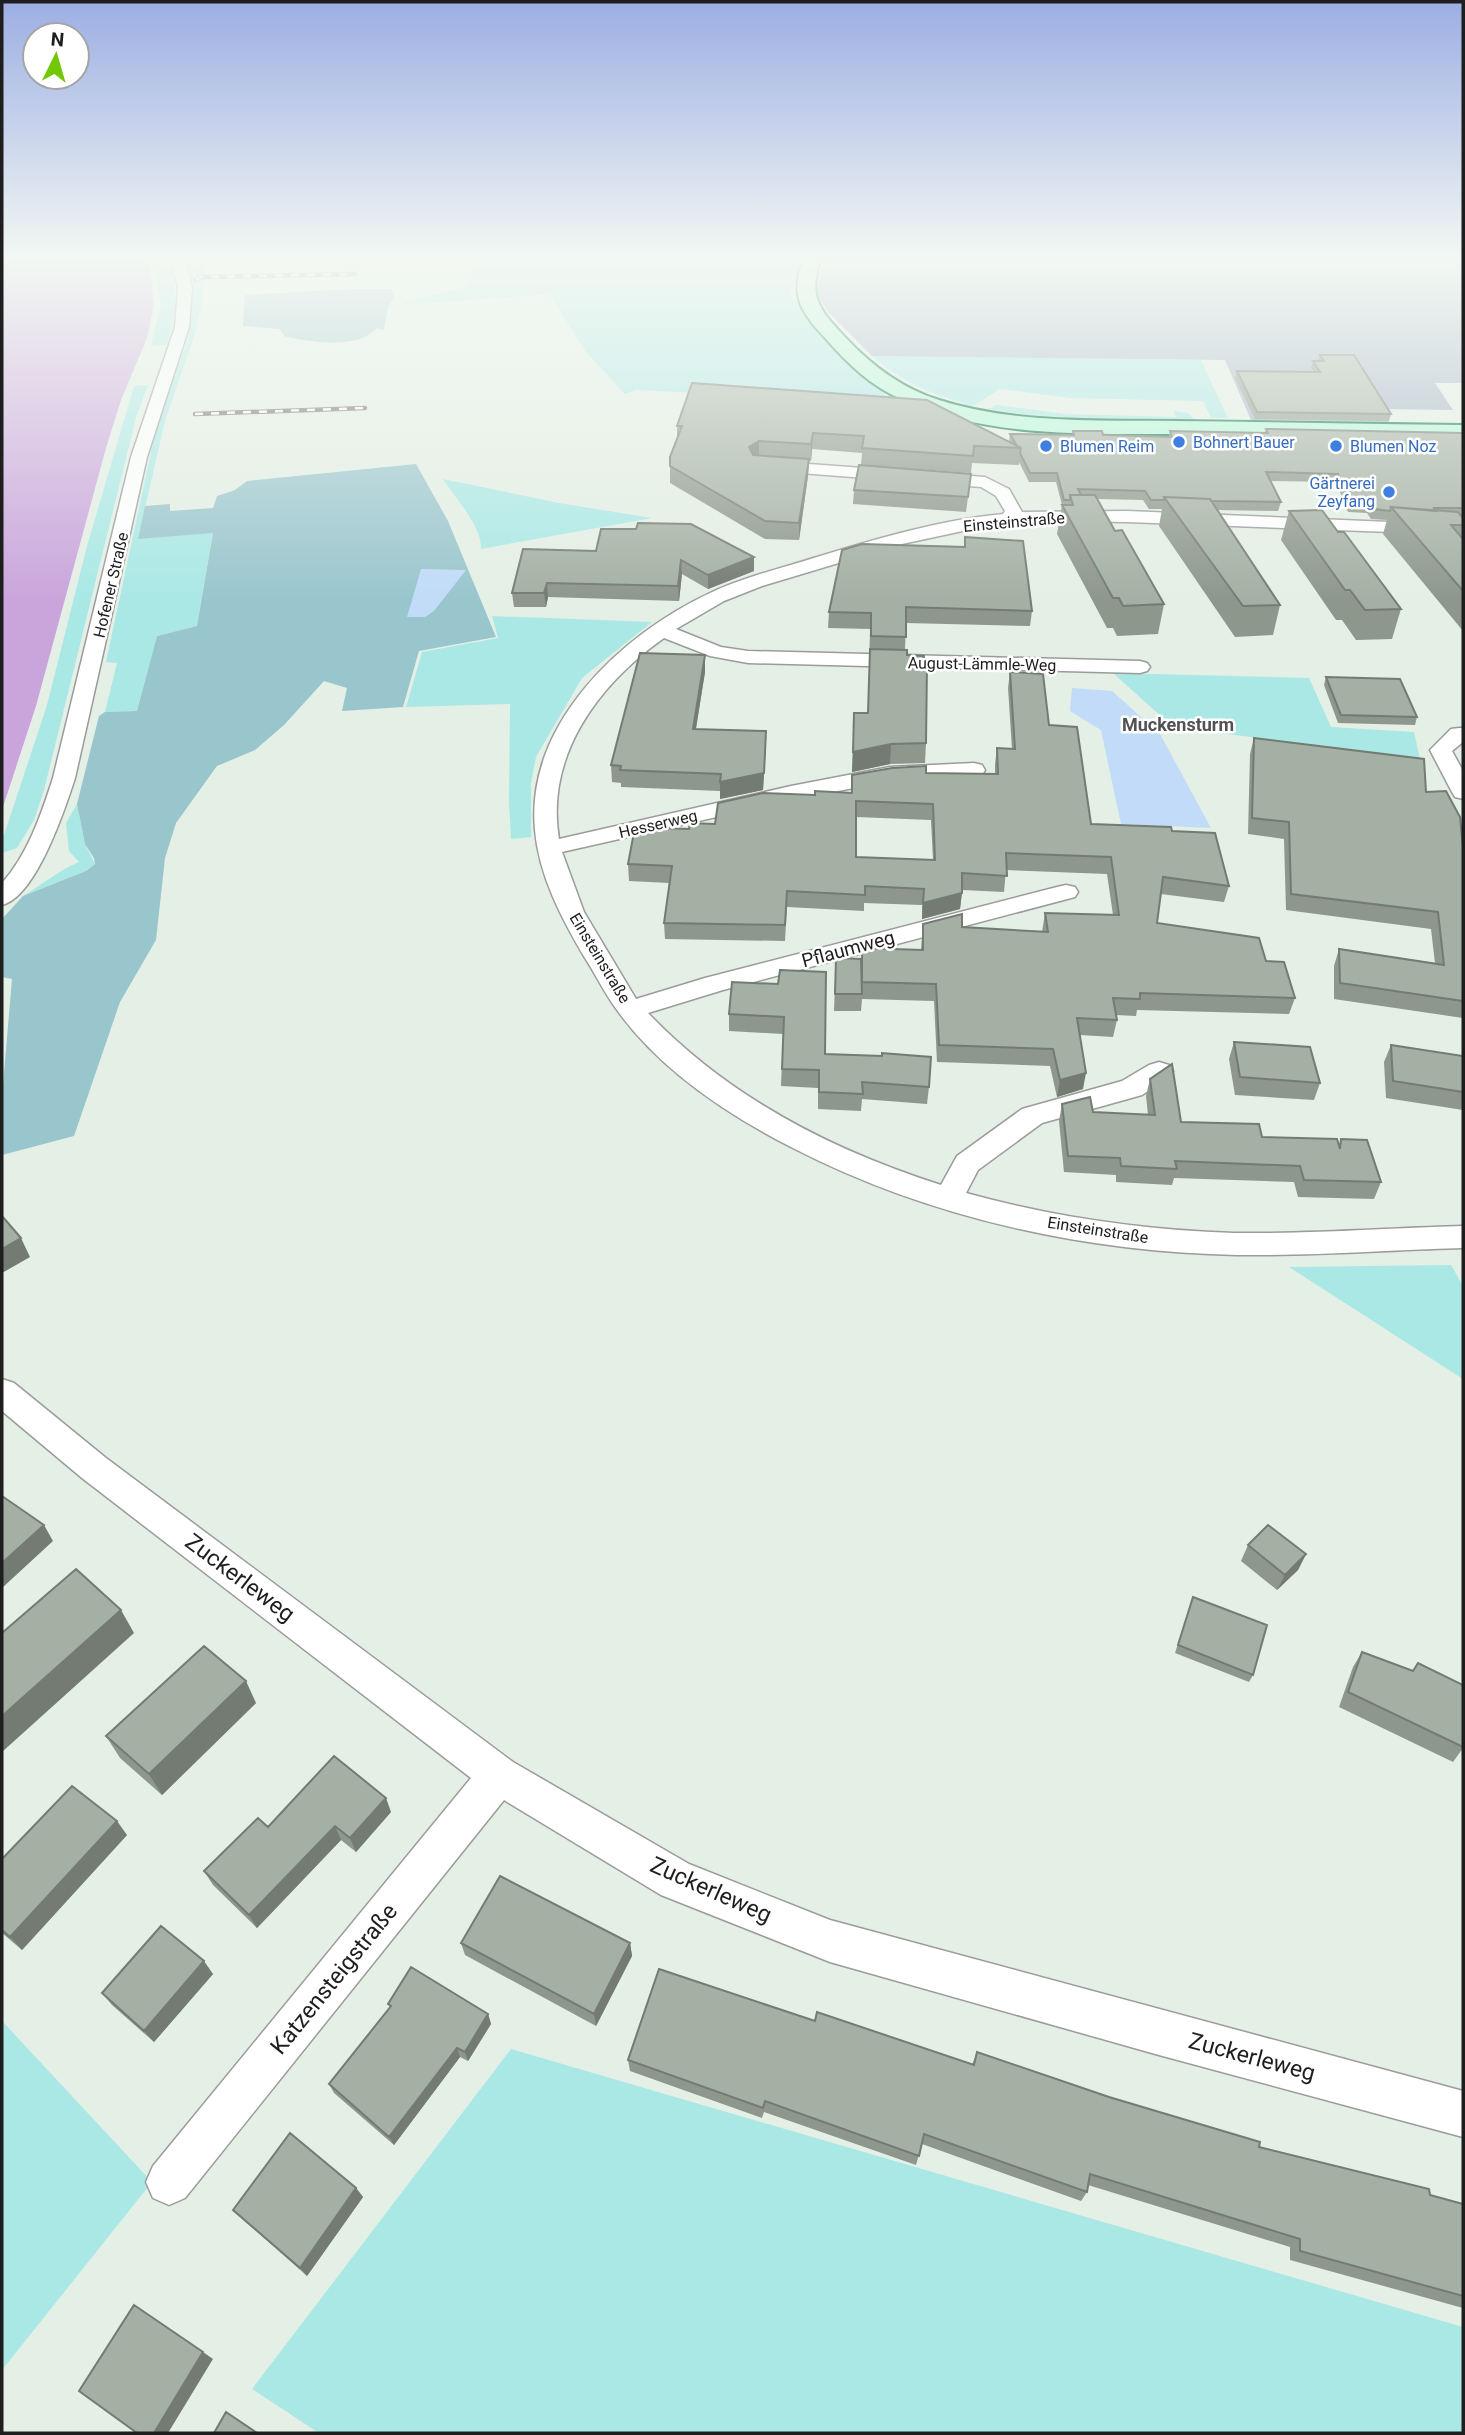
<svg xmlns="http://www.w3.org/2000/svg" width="1465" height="2435" viewBox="0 0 1465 2435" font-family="Roboto,sans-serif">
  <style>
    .grass { fill: #aae8e5 }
    .forest { fill: #99c5cd }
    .cemetery { fill: #a5b3c7 }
    .park { fill: #c1dbf8 }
    .water { fill: #caa5dc }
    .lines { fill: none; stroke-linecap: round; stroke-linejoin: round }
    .street-casing { stroke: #9b9b9b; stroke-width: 3 }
    .secondary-casing { stroke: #067342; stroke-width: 4 }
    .street { fill: #fff; fill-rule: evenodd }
    .secondary { fill: #b8f8d8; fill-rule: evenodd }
    .rail-casing { stroke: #6c6c6c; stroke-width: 4.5 }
    .rail { stroke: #fff; stroke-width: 2.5; stroke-dasharray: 8; stroke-linecap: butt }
    .wall { fill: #8d978c; fill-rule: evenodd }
    .shaded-wall { fill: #737b72 }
    .building { fill: #a4b0a3; stroke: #737b72; stroke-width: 2; fill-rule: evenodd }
    .shop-dot { fill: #3f7fe0; stroke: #fff; stroke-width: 2.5 }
    .labels { text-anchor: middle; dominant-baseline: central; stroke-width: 5; stroke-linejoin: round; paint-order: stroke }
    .far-shop-label { font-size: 16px; fill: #366cbe; stroke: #fff; text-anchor: start }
    .far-street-label { font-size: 16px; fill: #1e1e1e; stroke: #fff }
    .far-neighbourhood-label { font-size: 18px; font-weight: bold; fill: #515151; stroke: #fff }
    .street-label { font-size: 19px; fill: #1e1e1e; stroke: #fff }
    .near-street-label { font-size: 23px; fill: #1e1e1e; stroke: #fff }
  </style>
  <rect width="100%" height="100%" fill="#e4efe5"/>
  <path class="grass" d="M154,261h15c10,29 7,55 -2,84l-16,1 10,-41z
    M188,261l16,1 -1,36 -9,39 -29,84 -27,117 75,-6 -16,94 -40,10 -20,75 -32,1 12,-49 -11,-1 53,-247 30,-77 4,-52z
    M483,261h319l-12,34 60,67 35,27v10l-10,3 -239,-12 -11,4 -39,-42 -37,-58 -149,11 12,-5 56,-13 3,-12z
    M872,356l329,4 27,58h-17l-8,-17 -132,-3 -71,-9 -27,17c-39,-11 -70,-23 -101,-50z
    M148,385l-11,29 -93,376 -10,30 -17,28 -15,5v-12l45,-136 40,-159 47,-160z
    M996,405l70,9 110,3 -2,-6 14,2 7,7h-129l-78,-11z
    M443,479l116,24 93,15 -171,31c1,-23 -26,-51 -38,-70z
    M492,616l160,6 -70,56 -46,79 -5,26v54l-20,2 -2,-36 1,-99 -104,3 16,-55 76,-14z
    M1113,673l196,5 22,49 83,5 6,27 -247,-32z
    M77,804l8,40 10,20 -9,7 -63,25c20,-12 35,-25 56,-34l-10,-11 -3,-28z
    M1451,1265l12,21v93l-174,-112z
    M2,2021l150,161 -150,188z
    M511,2049l952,278v106h-1144l-67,-44z"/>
  <path class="forest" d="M352,289h39l3,8 -6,10 -4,23 -7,-2c-20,22 -67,14 -93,8l-4,-7 -37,-3 2,-31z
    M416,464l32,57 48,116 -77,14 -16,56 -61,4 5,-23 -23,-7 -40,44 -29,25 -38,16 -41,57 -11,35 -9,82 -36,62 -46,134 -72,19v-58l10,-118 -10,-2v-58l21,-23 63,-25 9,-7 -1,-6 -9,-14 -8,-40 22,-88 6,-4 32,-1 20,-75 40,-10 16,-93 -75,6 7,-33 25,-2v7l43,-3 4,-12 18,-6 12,-9z"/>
  <path class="cemetery" d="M824,261h639v122h-28l18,27 -71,-1 7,13 -138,-2 -26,-60 -353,-4 -44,-44 -11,-19z"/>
  <path class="park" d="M421,569l45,1 -32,41 -9,6h-18z
    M1072,688l40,3 48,43 51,94 -90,-4 -20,-94 -31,-19z"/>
  <path class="water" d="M2,261h145l3,7 4,38 -7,32 -26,62 -15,48 -70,258 -34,104z"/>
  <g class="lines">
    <defs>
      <path id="street" d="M172,261h14l6,27 -3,39 -42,130 -72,321c-10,31 -39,119 -73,127v-22c26,-29 39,-68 51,-105l78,-321 44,-130 3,-39z
        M768,461l217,16 24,12 13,23 105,-1 263,11 73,6v10l-73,-6 -263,-10 -71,-1 -70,5 -84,18 -140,42 -38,15 -48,28 45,18 27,4 392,10 7,2 3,4 -3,4 -7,2 -392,-10 -38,-7 -46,-18c-65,46 -119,117 -105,201l232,-53 99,-19 84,-4 8,2 3,5 -3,5 -8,2 -84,4 -99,19 -229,52 22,60 52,87 69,-21 352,-91 9,-2 9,2 3,5 -3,5 -352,93 -75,23c80,84 183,137 293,172l16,-29 65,-47 100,-28 27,-16 10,-3 10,3 4,6 -4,6 -27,18 -100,28 -64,47 -12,23c87,24 177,37 268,40 76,1 153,-5 229,-7v22c-75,2 -150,8 -226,7 -152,-3 -308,-37 -444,-107 -65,-33 -133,-78 -176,-138 -12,-16 -21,-35 -32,-52 -23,-39 -46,-82 -50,-128 -10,-106 87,-196 175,-237 34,-16 72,-25 107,-36 61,-19 123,-37 186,-43l2,-3 -9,-15 -15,-9 -219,-17 -2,-4z
        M1459,728h4v14l-11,9 11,20v28l-8,-2 -3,-5 -22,-42 21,-21z
        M2,1379l12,4 92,75 407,304 176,102 141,56 633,171v46l-304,-82 -329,-93 -169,-67 -157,-95 -319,398 -16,7 -16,-7 -7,-16 7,-16 318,-388 -389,-300 -80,-67z"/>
      <path id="secondary" d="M803,261h17c-12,36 0,49 24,75 27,29 57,52 95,64 76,24 159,20 237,21 96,1 191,3 287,4v12c-88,0 -176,-2 -265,-3 -97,-1 -206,7 -297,-35 -30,-13 -53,-35 -74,-59 -24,-26 -38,-43 -24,-79z"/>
    </defs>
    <use href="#street" class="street-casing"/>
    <use href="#secondary" class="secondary-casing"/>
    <use href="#street" class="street"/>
    <use href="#secondary" class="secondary"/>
    <defs>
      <path id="rail" d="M196,280l4,-3 155,-3
        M195,414l170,-6"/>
    </defs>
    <use href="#rail" class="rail-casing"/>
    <use href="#rail" class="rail"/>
  </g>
  <path class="wall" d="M1320,355l71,59 -2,7 -134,-2 -20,-41 2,-7 77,1 -3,-4 2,-7h5z
    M677,426l332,16 1,-8 62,1 1,-4 30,4 66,2 1,-6 95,2 1,-4 197,4v198l-80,-97 4,-14 -16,-1 -4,-6 -19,-1 -12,-30 -66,-1 11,21 -3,9 -61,-1 63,95 -7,30 -38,2 -76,-111 3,-17h-13l-6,-9 -46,-1 18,32 49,73 -6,30 -41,2 -4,-8h-6l-50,-94 5,-29 -6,-23h-27l-10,-20v3l-47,-2 -1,10 -110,-8 1,-12 -50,-4 -1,12h-2l-1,15 -9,64 -34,-1 -95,-56v-26l7,-20z
    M971,474l-5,38 -113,-8 1,-14z
    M1289,511l49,21 63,77 -9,30 -36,1 -14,-20h-6l-55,-80z
    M965,537l67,74 -2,15 -124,-3 -1,27 21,93 -1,20 -35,1 -38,8 2,-59h14l2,-84 -42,-1 1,-16 135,-65z
    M523,549l231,8v14l-46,18 -26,-15 -3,27 -131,-4 -2,10h-32l-2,-14z
    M705,655v17l-9,57 70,19 -3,42 -43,9v-8l-99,-4v-4l-9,-1 -1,-17z
    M1010,672l39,53 42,99 81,7 57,55 -5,16 -63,-8 -4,29 109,38 29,37 -6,16 -152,-4 -1,6 -20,-1 1,5 -4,17 -33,-2 3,54 -26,8 -7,-31 -113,-4 -3,-61 -72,-2 -1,12h-27l2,-53 25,1 1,-11 59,2 2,-26 119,8 3,-19 68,2 -6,-41 -101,-4 -2,22 -42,-2 -2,19 -38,10v-14l-58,-2v8l-77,-4 -2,34 -120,-2 -1,-16 5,-40 -40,-2 -1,-17 61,-35 26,-5 100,-29 36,-2 1,-18 74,-2 69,1v-10l2,-16 15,1 -4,-61zM856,817l75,3 2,40 -77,-3z
    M1326,677l91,40 -2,8 -77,-2 -14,-38z
    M1254,738l172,54 37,55v171l-129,-19v-33l5,-17 96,14 -4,-34 -145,-19 -2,-71 -36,-5 2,-80z
    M778,984l47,70 104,33 -2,17 -65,-5 -1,12 -43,-2v-21l-37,-2 2,-52 -54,-3v-17z
    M1234,1042l86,41 -6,17 -79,-5 -6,-36z
    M1391,1045l72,11v54l-77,-12 -2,-36z
    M1150,1079l31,43 81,15 77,8 2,-6 40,43 -7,17 -76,-2 -4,-15 -120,-4 -2,7 -56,-3v-7l-52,-3 -5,-51 3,-17 31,8 55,3 -2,-19z
    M1248,1545l58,9 -8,16 -21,20 -36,-29z
    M1193,1597l60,78 -4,7 -74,-29z
    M1362,1652l51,19 5,-8 45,22v63l-10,14 -114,-55 14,-40z
    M256,1703l-94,92 -42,-37 -14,-22z
    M391,1812l-35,40 -15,-12 -84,88 -44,-43 -9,-14 64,-44z
    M127,1835l-105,115 -20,-17v-74z
    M461,1943h169l2,13 -36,70 -131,-71z
    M213,1974l-59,68 -42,-37 -10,-12z
    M388,2004l100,10 3,10 -23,37 -8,-4 -66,88 -60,-52 -5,-9 61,-76z
    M815,2021l157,44 5,-13 282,95 204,57v104l-173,-48v-13l-202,-62 -1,7 -6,9 -159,-57 -6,21 -152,-53 -2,6 -132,-47 -2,-11z
    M356,2188l7,9 -56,79 -74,-66z"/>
  <path class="shaded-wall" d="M813,433l-1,16 -1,12v-17z
    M759,441v16l-11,7 1,-17z
    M809,459l-1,17 -9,64v-17z
    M754,557v14l-46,18v-14z
    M681,560l1,14 -3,27 -1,-15z
    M547,583l1,14 -2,10 -2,-14z
    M705,655v17l-12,74v-17z
    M766,731l-3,59 -43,9v-17z
    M891,744l-1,20 -38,8 1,-20z
    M962,893l-2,16 -38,10 1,-16z
    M1086,1073l-3,16 -26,8 3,-17z
    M21,1238l9,19 -28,16v-24z
    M44,1525l9,16 -51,47v-25z
    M1306,1554l-8,16 -21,20 8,-15z
    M121,1610l13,23 -132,119v-36z
    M246,1681l10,22 -94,92 -13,-21z
    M386,1798l5,14 -35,40 -6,-14z
    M117,1821l10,14 -105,115 -12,-13z
    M335,1826l6,14 -84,88 -8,-13z
    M630,1943l2,13 -36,70 -2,-12z
    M204,1961l9,13 -59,68 -10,-11z
    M488,2014l3,10 -23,37 -3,-9z
    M457,2048l3,9 -66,88 -5,-8z
    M356,2188l7,9 -56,79 -7,-8z
    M203,2352l10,7 -45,74h-14z"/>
  <path class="building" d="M1320,355h34l37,59 -134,-2 -20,-41 83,1 -7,-11h11z
    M692,383l235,17 94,48 -47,-2 -1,10 -111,-8 2,-12 -51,-3 -2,11 -52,-3 -10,6 4,8 56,4 -10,64 -34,-2 -95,-55v-9l12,-31h-5z
    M1266,429l197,4v75h-29l2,3 -45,-4 -1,4 -16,-2 -4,-5 -20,-1 -12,-29 -72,-2 15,30 -70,-1 -1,-2 -46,-2v3h-13l-6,-9 -67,-2 3,6h-11v5h-6l-7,-27h-27l-10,-20 1,-5 -4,-2 -7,-12 64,1 -1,-4h29l1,4 69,2 -2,-6 98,2z
    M859,465l112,9 -3,23 -114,-7z
    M1070,495h25l20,36 7,-1 42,74 -41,2 -4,-8h-6l-51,-93h11z
    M1164,497l46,2 70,106 -37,1z
    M1391,507l67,5 5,6v7h-12l12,14v52z
    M1322,510l16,22h6l57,77 -36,1 -15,-20h-5l-56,-79z
    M638,523l53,1 63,33 -46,18 -27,-15 -3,26 -131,-3 -3,10h-32l11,-44 73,2 5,-22h35z
    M965,537l58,4 9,70 -126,-4v30l-35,-1v-23l-42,-1 13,-62 20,-6 103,3z
    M870,649l37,1v5l17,1v9h3l-1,78 -35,1 -38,8 1,-39h14z
    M640,653l65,2 -12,74 73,2 -2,42 -44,9 1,-8 -101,-4 1,-4 -10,-1z
    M1010,672l33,2 6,51 28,2 14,97 80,3 1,4 43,2 14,53 -66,-9 -6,46 102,15 7,23 18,1 11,36 -155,-5v6l-27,-1 4,22 -40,-2 9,55 -26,7 -7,-31 -114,-4 -3,-61 -74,-2v-34l61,2v-26l39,-10v13l86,5 -3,-19 74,2 -8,-58 -105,-4 1,23 -45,-3v20l-39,10 1,-14 -59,-3v9l-78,-4 -2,34 -121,-2 8,-57 -44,-2 7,-37 54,2 1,-6 25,1 3,-21 45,-10 52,2v-4l37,2v-18l40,-7 34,-2v7l72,1 -1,-26 18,1zM856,801l77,3 2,56 -79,-3z
    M1326,677l74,2 17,38 -76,-2z
    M1254,738l170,21 2,33 20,-1 14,26 3,30v154l-123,-18 -1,-34 105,16 -6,-53 -147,-18 -2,-72 -37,-4z
    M836,958l25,1 1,35h-27z
    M780,970l46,2 -1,82 57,2v-3l49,4 -2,30 -67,-5 1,12 -44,-2v-22l-37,-1 2,-52 -55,-3 3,-32 46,2z
    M1234,1042l76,5 10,36 -80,-6z
    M1391,1045l72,11v36l-70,-11z
    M1172,1064l9,58 78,2 3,13 75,2 3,10 1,-10 26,1 14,42 -77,-2 -4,-14 -125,-5 2,8 -56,-3 -1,-8 -52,-2 -6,-52 28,-7 3,15 62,3 -5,-36z
    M2,1216l19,22 -19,11z
    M2,1496l42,29 -42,38z
    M1268,1525l38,29 -21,21 -37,-30z
    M76,1569l45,41 -119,106v-83z
    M1193,1597l74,28 -14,50 -75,-30z
    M204,1646l42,35 -97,93 -43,-38z
    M1362,1652l51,19 5,-8 45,22v62l-115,-55z
    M334,1756l52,42 -36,40 -15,-12 -86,89 -45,-44 54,-53 10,9z
    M72,1786l45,35 -107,116 -8,-7v-71z
    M500,1876l130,67 -36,71 -133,-71z
    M161,1926l43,35 -60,70 -42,-38z
    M411,1967l77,47 -23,38 -8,-4 -68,89 -60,-53 62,-78 -3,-2z
    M659,1969l156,52 2,-9 157,53 3,-13 132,45 151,45 -1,5 170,42 1,6 33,9v92l-163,-45v-12l-210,-65 -3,18 -163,-58 -5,22 -154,-55 -2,7 -135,-48z
    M290,2133l66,55 -56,80 -67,-58z
    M134,2305l69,47 -49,81h-17l-58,-42z
    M226,2412l31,21h-43z"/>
  <linearGradient id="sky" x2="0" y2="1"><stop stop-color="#9caee3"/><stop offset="0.43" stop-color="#f3f8f3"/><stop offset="1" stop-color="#f3f8f3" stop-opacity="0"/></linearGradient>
  <rect width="1465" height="601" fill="url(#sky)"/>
  <g class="shop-dot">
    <circle cx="1179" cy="442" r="7"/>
    <circle cx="1046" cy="446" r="7"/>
    <circle cx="1336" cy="446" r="7"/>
    <circle cx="1389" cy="492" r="7"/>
  </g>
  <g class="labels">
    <g class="far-shop-label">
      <text x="1193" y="442">Bohnert Bauer</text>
      <text x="1060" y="446">Blumen Reim</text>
      <text x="1350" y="446">Blumen Noz</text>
      <text x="1375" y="483" text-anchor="end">Gärtnerei<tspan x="1375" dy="18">Zeyfang</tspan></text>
    </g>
    <g class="far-street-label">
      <text transform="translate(1014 522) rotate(-5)">Einsteinstraße</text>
      <text transform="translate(111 585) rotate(-77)">Hofener Straße</text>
      <text transform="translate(982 664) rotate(1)">August-Lämmle-Weg</text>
      <text transform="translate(658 824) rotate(-13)">Hesserweg</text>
      <text transform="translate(600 958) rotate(59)">Einsteinstraße</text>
      <text transform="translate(1098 1230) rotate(9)">Einsteinstraße</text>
    </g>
    <g class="far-neighbourhood-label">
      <text x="1178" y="724">Muckensturm</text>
    </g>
    <g class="street-label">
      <text transform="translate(848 949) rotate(-15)">Pflaumweg</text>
    </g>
    <g class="near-street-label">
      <text transform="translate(240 1578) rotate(37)">Zuckerleweg</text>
      <text transform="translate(711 1890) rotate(24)">Zuckerleweg</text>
      <text transform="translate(334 1979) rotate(-51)">Katzensteigstraße</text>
      <text transform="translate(1252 2057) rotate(15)">Zuckerleweg</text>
    </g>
  </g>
  <rect width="1465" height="2435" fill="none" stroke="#1e1e1e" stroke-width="7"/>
  <g transform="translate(56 56) rotate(5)"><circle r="33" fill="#ffffff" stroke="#a5a5a5" stroke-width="2"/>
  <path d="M0-5L12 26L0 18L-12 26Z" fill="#71c803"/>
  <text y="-10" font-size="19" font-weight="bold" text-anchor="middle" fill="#1e1e1e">N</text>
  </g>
</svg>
